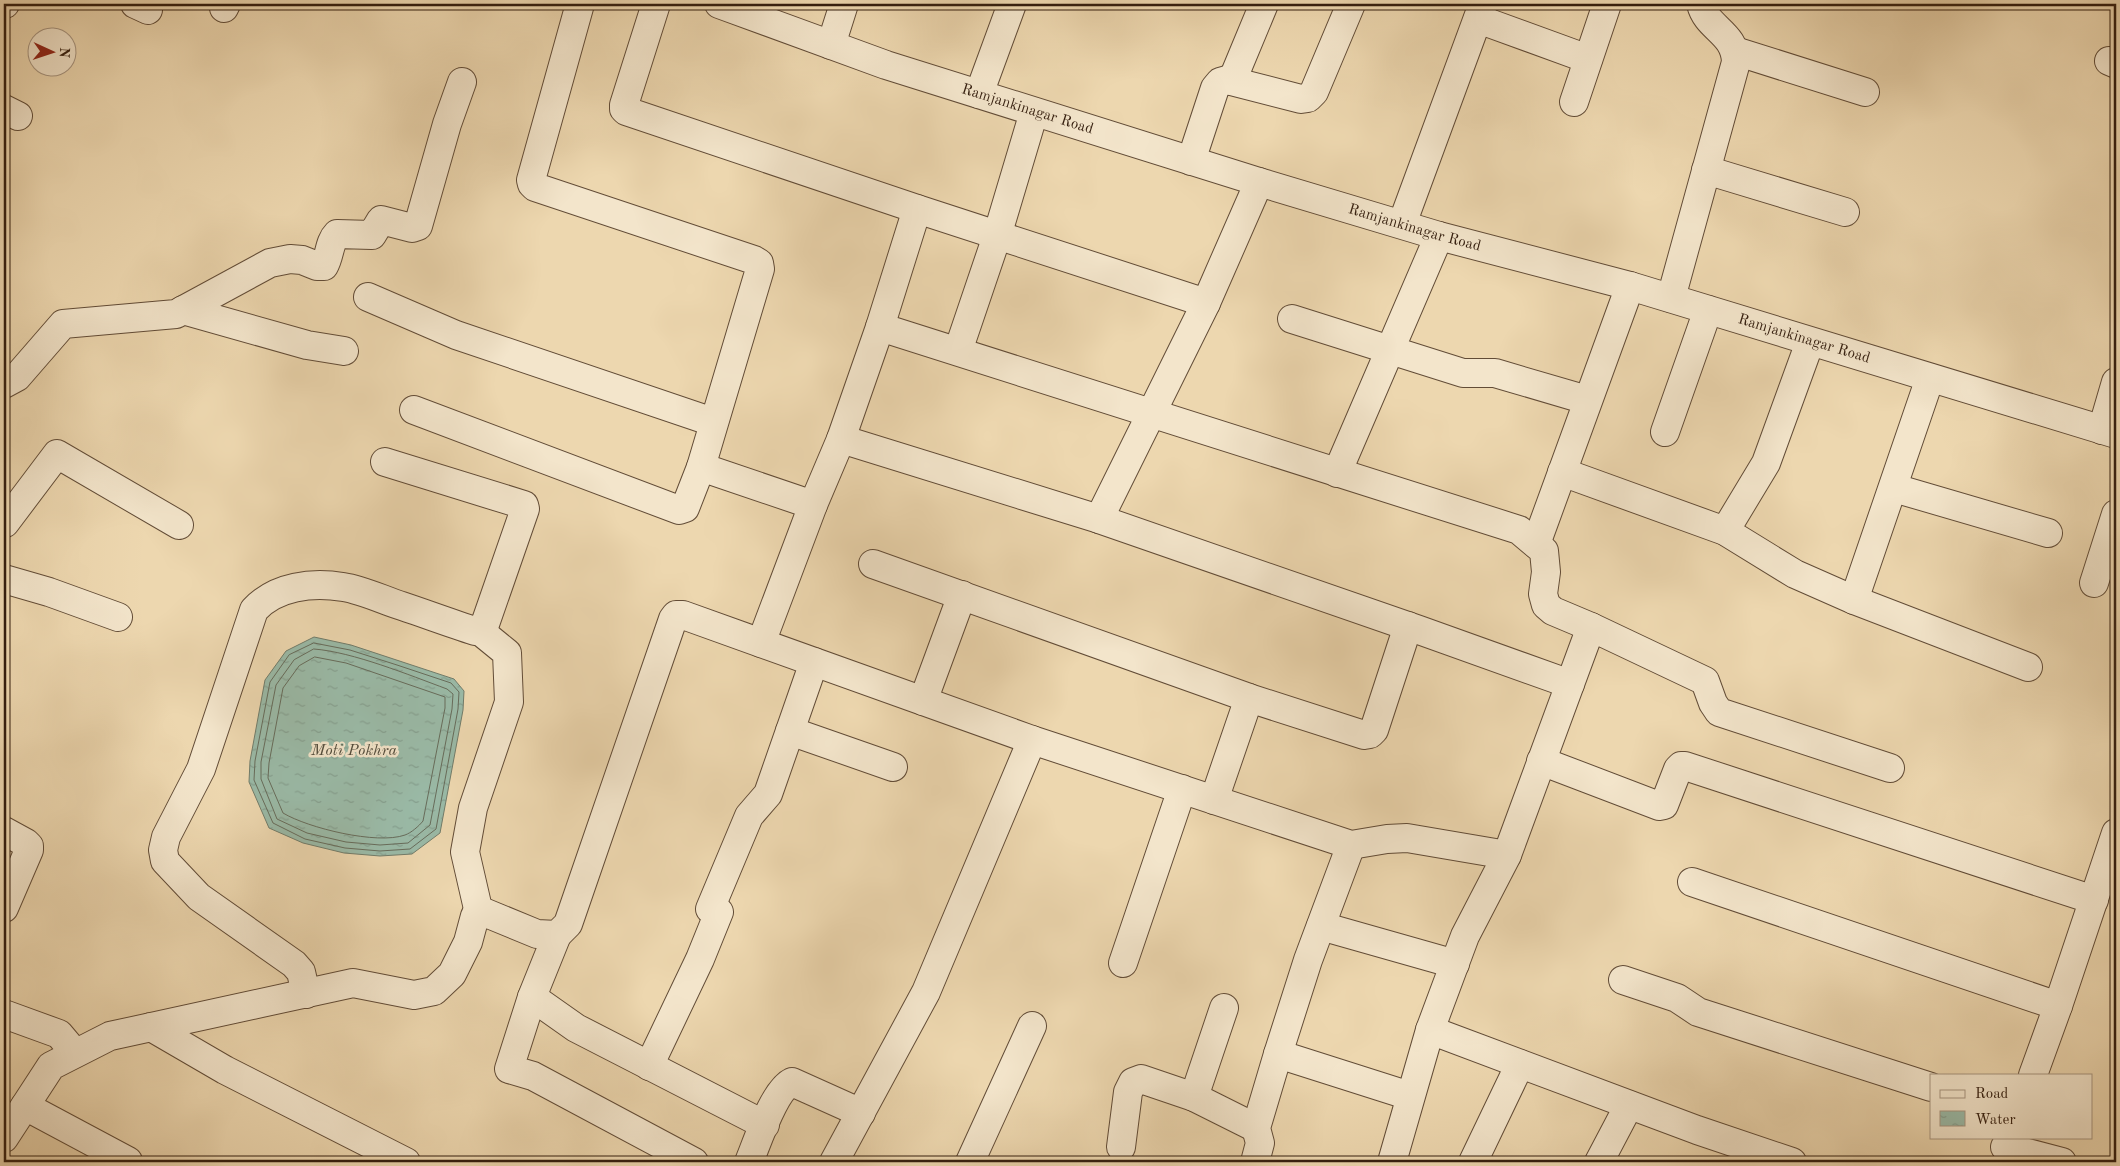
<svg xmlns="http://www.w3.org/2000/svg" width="2120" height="1166" viewBox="0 0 2120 1166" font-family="'Old Standard TT',serif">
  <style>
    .water { fill: url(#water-ripples); stroke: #717c6a }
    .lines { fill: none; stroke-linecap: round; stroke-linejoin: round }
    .shore { stroke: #676c5b; stroke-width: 1 }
    .minor-casing { stroke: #624c37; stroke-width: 30 }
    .minor { stroke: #f3e5cb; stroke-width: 28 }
    .labels { text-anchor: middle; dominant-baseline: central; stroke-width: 5; stroke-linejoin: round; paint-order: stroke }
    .street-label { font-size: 15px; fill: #341e0f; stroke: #f3e5cb }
    .water-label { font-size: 16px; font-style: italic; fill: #534d3d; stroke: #f3e5cb }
  </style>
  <defs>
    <pattern id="water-ripples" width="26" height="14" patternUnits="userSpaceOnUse" patternTransform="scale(1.25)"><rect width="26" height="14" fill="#9abaa7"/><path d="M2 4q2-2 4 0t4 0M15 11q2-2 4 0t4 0" fill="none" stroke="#859f8f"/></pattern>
  </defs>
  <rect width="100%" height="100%" fill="#edd7af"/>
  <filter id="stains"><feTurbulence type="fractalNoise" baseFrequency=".004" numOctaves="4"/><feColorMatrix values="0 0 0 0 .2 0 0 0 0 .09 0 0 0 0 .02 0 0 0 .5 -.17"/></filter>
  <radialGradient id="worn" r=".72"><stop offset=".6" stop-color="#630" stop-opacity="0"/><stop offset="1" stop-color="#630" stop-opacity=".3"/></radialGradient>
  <path class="water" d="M314,637l37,8 103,34 10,12 -1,19 -23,123 -28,21 -32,2 -36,-3 -41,-10 -34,-15 -20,-46 1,-21 15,-81 21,-29z"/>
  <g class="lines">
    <path class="shore" d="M314,643l36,7 47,15 54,18 8,9 -1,17 -22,120 -26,20 -30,2 -35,-3 -40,-9 -32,-16 -19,-43 1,-19 15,-79 19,-27z
      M314,649c39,3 95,26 133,40l6,5 -1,15 -22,116 -22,18 -28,2 -34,-3 -39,-9 -30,-14 -16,-40v-17l15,-77 18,-25z
      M315,657l31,6 99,34v11l-22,113c-4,5 -12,12 -18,14 -28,10 -97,-7 -122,-22l-15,-35 1,-15 14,-75 16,-22z"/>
    <defs>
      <g id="minor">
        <path d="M4,4h1"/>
        <path d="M135,4l13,6"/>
        <path d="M656,4l-32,101v4l2,2 291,98 289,94"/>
        <path id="s1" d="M719,4l167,61 373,117 180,54 191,50 486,148"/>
        <path d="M224,8l2,-4"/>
        <path d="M1478,19l110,40"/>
        <path d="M831,45l13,-41"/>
        <path d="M1735,51l130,41"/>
        <path d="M2109,61l7,3"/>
        <path d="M1232,81l32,-77"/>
        <path d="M979,94l33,-90"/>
        <path d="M1574,102l33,-98"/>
        <path d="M4,109l14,7"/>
        <path d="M1191,161l24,-73 5,-6 7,-2 74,19 7,-1 6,-6 37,-88"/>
        <path d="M1706,170l139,42"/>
        <path d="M1402,224l81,-220"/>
        <path d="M368,297l88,38 257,87"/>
        <path d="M1671,298l65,-236c-1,-30 -29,-33 -35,-58"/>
        <path d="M183,310l124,35 37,6"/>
        <path d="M1292,319l171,54h32l92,27"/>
        <path d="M880,327l639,203 25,21 2,21 -3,22 3,11 7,6 38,16"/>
        <path d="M958,351l39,-115 37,-124"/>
        <path d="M4,384l13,-7 46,-53 113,-10 94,-51 20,-4 12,1 15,6h7c6,-10 5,-24 13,-32l35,1 9,-15 31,8 6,-2 29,-102 15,-42"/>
        <path d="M414,410l265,100 6,-2 16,-41 59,-198 -1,-6 -5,-3 -219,-73 -3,-3 -1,-4 49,-176"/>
        <path d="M2102,430l14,-48"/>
        <path d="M1665,432l43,-122"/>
        <path d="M841,439l258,80 320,111 151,54"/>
        <path d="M701,467l112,38"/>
        <path d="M1562,472l163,59 70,43 59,26 174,67"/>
        <path d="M1337,473l102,-237"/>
        <path d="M1894,488l154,45"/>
        <path d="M1099,519l107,-216 53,-121"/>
        <path d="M5,523l52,-69 122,71"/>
        <path d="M1725,531l41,-68 44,-121"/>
        <path d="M1536,544l94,-258"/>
        <path d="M873,564l376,134 115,37 6,-1 4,-4 34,-104"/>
        <path d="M4,579l45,13 69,25"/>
        <path d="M2094,583l22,-69"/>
        <path d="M1854,600l76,-222"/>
        <path d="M761,643l52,-138 28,-66 39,-112 37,-118"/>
        <path d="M923,701l39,-106"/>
        <path d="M790,731l103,36"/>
        <path d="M1541,761l118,45 5,-1 14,-36 3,-3h4l409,134"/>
        <path d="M1214,800l35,-102"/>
        <path d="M4,831l22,12 3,3v4l-25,58"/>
        <path d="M1692,882l366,124"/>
        <path d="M710,909l39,-93 19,-22 46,-132"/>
        <path d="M479,913l-14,-61 8,-44 36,-106 -2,-49 -27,-22"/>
        <path d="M1321,926l134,38"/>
        <path d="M557,935l-25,62 -23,72 24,7 161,86"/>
        <path d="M1123,963l59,-174"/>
        <path d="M1623,980l54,18 21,14 233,75"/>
        <path d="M306,994l-5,-22 -7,-8 -95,-67 -34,-36 -2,-11 3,-13 35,-68 53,-159c22,-24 58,-28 89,-23 20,3 40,13 59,19 24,8 48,17 73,25h5l4,-4 41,-118 -1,-4 -139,-43"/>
        <path d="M532,997l44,31 189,97"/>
        <path d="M4,1014l55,20 16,19"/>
        <path d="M151,1027l74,43 181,92"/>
        <path d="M1430,1030l267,100 95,32"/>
        <path d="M1278,1054l132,42"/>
        <path d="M649,1066l51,-107 19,-47"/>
        <path d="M2033,1075l25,-69 58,-173"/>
        <path d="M1194,1097l30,-89"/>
        <path d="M25,1106l103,55"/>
        <path d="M4,1138l47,-72 59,-30 243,-53 61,12 20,-4 18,-17 16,-32 7,-26 4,-3h7l51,21 20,1 11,-11 105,-305 3,-4h7l349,125 319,105 36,-6 20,-1 100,17 84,-228 114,54 8,22 6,9 171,56"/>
        <path d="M1121,1147l7,-55 5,-10 8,-3 53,18 62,31"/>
        <path d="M2005,1147l57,15"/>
        <path d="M749,1162c8,-19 25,-72 43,-80l69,31"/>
        <path d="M834,1162l92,-170 106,-252"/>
        <path d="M970,1162l62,-136"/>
        <path d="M1255,1162l5,-19 -4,-15 22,-74 30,-94 43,-115"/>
        <path d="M1392,1162l38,-132 35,-94 42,-81"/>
        <path d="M1473,1162l47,-98"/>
        <path d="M1599,1162l30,-57"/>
      </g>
    </defs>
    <use href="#minor" class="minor-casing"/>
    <use href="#minor" class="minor"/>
  </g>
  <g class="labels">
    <g class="street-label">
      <text stroke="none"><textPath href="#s1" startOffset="326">Ramjankinagar Road</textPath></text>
      <text stroke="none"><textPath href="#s1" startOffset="731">Ramjankinagar Road</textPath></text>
      <text stroke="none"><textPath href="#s1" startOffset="1136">Ramjankinagar Road</textPath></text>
    </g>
    <g class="water-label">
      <text x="354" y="751">Moti Pokhra</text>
    </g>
  </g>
  <rect width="2120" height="1166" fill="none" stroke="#edd7af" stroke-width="20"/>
  <rect x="5" y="5" width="2110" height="1156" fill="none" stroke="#341e0f" stroke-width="2.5"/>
  <rect x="10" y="10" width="2100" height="1146" fill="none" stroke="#341e0f"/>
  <rect x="1930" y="1074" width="162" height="65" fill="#f3e5cb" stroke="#a79580"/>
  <rect x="1940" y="1090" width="25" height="8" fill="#f3e5cb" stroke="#a79580"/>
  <text x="1975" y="1098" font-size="15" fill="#341e0f">Road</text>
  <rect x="1940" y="1111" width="25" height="15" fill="url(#water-ripples)" stroke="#a79580"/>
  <text x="1975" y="1124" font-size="15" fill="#341e0f">Water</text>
  <g transform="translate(52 52) rotate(93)"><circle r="24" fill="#f3e5cb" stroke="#a79580"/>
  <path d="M0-4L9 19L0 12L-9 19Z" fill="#8f2418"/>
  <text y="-8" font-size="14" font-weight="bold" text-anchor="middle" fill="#341e0f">N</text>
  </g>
  <rect width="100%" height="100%" filter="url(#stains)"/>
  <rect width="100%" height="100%" fill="url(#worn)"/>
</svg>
